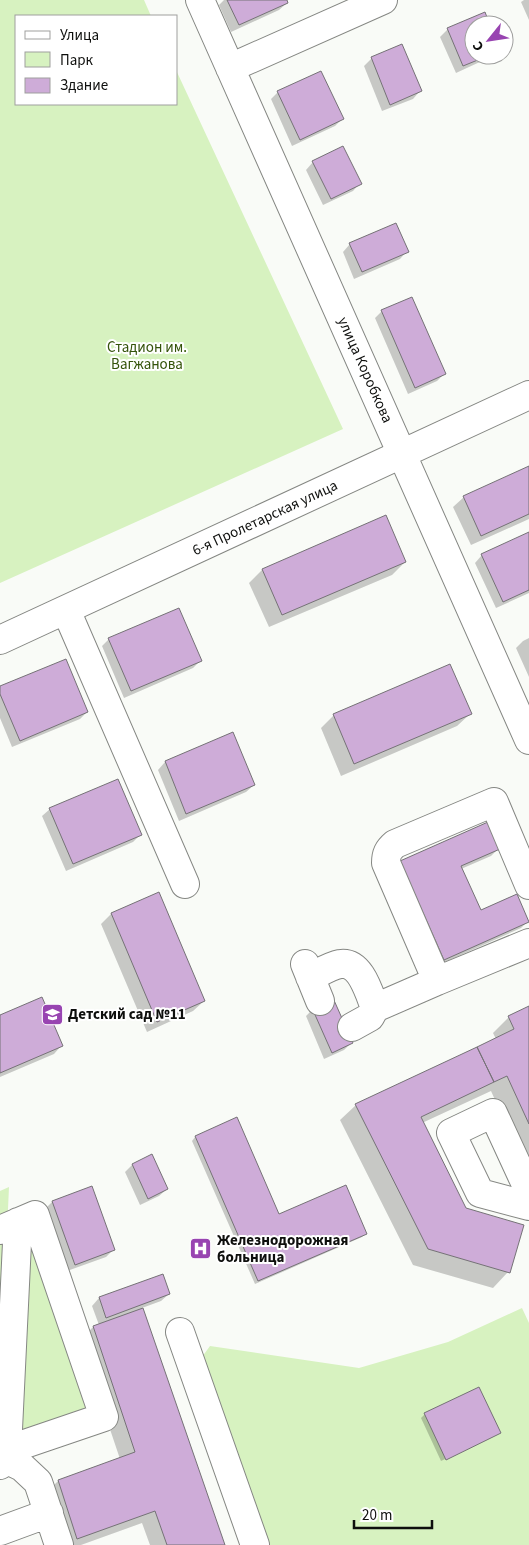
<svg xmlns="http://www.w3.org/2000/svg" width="529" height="1545" viewBox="0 0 529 1545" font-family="'Source Sans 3',sans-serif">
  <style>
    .green { fill: #d7f2c0 }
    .shadow { fill: #0003 }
    .building { fill: #ceacd8; stroke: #757276 }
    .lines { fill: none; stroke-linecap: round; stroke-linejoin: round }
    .minor-casing { stroke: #858783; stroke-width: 30 }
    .minor { stroke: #fff; stroke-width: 28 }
    .labels { text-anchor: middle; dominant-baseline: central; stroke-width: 4; stroke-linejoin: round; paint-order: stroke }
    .park-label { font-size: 15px; fill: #34530a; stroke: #fff }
    .street-label { font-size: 15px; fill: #0e0f0d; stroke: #fff }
    .poi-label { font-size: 15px; font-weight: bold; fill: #0e0f0d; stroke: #fff; text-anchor: start }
  </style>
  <rect width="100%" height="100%" fill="#f9fbf7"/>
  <path class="green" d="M0,0h144l7,16h-135v88h160v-34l167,359 -343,154z
    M9,1187l-9,199v-195z
    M27,1230l62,182 -69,23z
    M522,1308l7,15v222h-268l-59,-188 8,-11 149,22 89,-26z"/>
  <path class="shadow" d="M224,0h61l2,3 -8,7 -48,22 -12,-27z
    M524,0h5v20l-8,-18z
    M484,14l5,11h-15v30h21l-39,18 -16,-36 8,-8z
    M402,46l18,45 -7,8 -31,12 -18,-45 7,-7z
    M278,92l64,27 -7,7 -43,20 -21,-47z
    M313,162l47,21 -7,8 -30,14 -17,-35z
    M350,244l57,7 -7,8 -46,20 -11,-27z
    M382,311l62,63 -7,7 -29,13 -33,-76z
    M529,468v51l-58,26 -18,-38 11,-10z
    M386,517l19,45 -13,13 -123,52 -20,-44 13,-13z
    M529,534v59l-33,15 -21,-45 7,-8z
    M529,638v39l-13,-29 7,-7z
    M109,639l91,22 -7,7 -69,30 -22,-52z
    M0,688l87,24 -7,7 -68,28 -12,-29z
    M470,714l-13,12 -116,50 -20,-48 13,-13z
    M233,734l21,51 -8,7 -67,29 -21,-51 7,-8z
    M50,809l90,26 -7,7 -67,29 -24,-55z
    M498,849l-7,7 -30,13 19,42 48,10 -7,7 -85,38 -36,-104z
    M158,894l46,107 -11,10 -46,21 -46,-108 10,-10z
    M529,1007v168l-38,-84 -69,32 43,86 43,63 -15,16 -80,-23 -73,-145 16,-15 140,-66 -3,-6 16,-16z
    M313,1009l38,34 -7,7 -20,9 -18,-43z
    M0,1016l61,30 -7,8 -54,23z
    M195,1137l84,78 87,18 -4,4 -107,47 -63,-143z
    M132,1165l35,24 -8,7 -19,9 -15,-33z
    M52,1202l61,48 -7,7 -39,14 -22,-62z
    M162,1276l7,18 -8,7 -19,7 82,237h-74l-8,-22 -61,22h-19l-17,-51 13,-13 62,-22 -40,-119 13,-13 6,-2 -7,-19 7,-8z
    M425,1414l74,19 -58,28 -20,-43z"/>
  <path class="building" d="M227,0h60l1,3 -49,22z
    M485,12l5,13h-16v30h16l-27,11 -16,-38z
    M402,44l20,47 -32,14 -19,-48z
    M321,71l23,48 -44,21 -23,-49z
    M343,146l19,38 -31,15 -19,-38z
    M396,223l13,29 -47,20 -13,-29z
    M412,297l34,77 -31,14 -34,-78z
    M529,466v48l-48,22 -18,-40z
    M386,515l20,47 -124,53 -20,-46z
    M529,532v58l-26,12 -22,-48z
    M179,608l23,53 -71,30 -23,-53z
    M66,659l22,53 -68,29 -20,-47v-8z
    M450,664l22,50 -118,50 -21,-50z
    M233,732l22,53 -69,29 -21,-53z
    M118,779l24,56 -69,29 -24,-56z
    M488,822l12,27 -39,17 20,44 36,-16 12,28 -85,38 -44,-99z
    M159,892l46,109 -48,21 -46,-109z
    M42,997l21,49 -63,27v-58z
    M333,998l20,45 -21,10 -20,-45z
    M529,1006v118l-22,-48 -13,6 -17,-35 37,-18 -6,-13z
    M477,1047l17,35 -73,35 45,91 58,17 -14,48 -82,-24 -73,-145z
    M237,1117l42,97 67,-29 21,49 -109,47 -63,-145z
    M152,1154l16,35 -20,10 -16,-35z
    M92,1186l23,64 -40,15 -23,-64z
    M163,1274l7,20 -64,24 -7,-21z
    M143,1308l82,237h-58l-12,-34 -78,28 -19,-59 77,-28 -42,-126z
    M479,1387l22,46 -55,27 -22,-47z"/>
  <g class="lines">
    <defs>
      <path id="minor" d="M200,0l329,740
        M230,68l153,-68
        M66,610l119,274
        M0,640l529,-245
        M529,885l-35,-83 -99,42c-7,6 -9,10 -9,19l51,118 92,-38
        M305,964l15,37
        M310,977c9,-4 20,-11 30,-13 21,-3 29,29 35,44
        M352,1027l18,-10 5,-9 62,-27
        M529,1191l-36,-78 -42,20 29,60 49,13
        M0,1230l35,-15 69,202 -97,33
        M180,1332l75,213
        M3,1458l19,9 16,15 21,63
        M0,1465l7,-15 11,-228
        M0,1531l49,-18"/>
    </defs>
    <use href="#minor" class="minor-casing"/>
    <use href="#minor" class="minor"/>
  </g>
  <defs>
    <symbol id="school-square" viewBox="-11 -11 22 22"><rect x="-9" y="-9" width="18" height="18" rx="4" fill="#9844b1" stroke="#fff"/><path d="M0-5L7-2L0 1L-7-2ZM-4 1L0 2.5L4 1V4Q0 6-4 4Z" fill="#fff"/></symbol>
    <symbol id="hospital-square" viewBox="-11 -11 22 22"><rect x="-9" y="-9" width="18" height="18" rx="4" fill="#9844b1" stroke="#fff"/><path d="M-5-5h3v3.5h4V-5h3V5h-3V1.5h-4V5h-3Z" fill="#fff"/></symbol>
  </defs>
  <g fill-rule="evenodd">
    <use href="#school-square" x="40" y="1002" width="25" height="25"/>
    <use href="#hospital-square" x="188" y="1236" width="25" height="25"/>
  </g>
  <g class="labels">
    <g class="park-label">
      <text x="147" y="347">Стадион им.<tspan x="147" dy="17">Вагжанова</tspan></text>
    </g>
    <g class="street-label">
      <text transform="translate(365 370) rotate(66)">улица Коробкова</text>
      <text transform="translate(265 518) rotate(-25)">6-я Пролетарская улица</text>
    </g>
    <g class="poi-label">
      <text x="68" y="1014">Детский сад №11</text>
      <text x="217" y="1240">Железнодорожная<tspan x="217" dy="17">больница</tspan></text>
    </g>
  </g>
  <rect x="15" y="15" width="162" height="90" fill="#ffffff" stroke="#9f9f9e"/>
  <rect x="25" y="31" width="25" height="8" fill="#ffffff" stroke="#9f9f9e"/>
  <text x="60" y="40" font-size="15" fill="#0e0f0d">Улица</text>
  <rect x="25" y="52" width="25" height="15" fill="#d7f2c0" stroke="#9f9f9e"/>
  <text x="60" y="65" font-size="15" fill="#0e0f0d">Парк</text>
  <rect x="25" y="78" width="25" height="15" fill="#ceacd8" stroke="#9f9f9e"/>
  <text x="60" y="90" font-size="15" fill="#0e0f0d">Здание</text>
  <g transform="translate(489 40) rotate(240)"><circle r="24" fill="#ffffff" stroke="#9f9f9e"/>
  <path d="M0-4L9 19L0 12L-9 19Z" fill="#9844b1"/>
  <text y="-8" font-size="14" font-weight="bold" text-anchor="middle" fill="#0e0f0d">С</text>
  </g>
  <path d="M354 1520v8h78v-8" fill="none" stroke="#0e0f0d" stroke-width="2.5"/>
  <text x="362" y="1520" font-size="15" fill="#0e0f0d" stroke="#ffffff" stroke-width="4" paint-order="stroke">20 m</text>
</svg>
